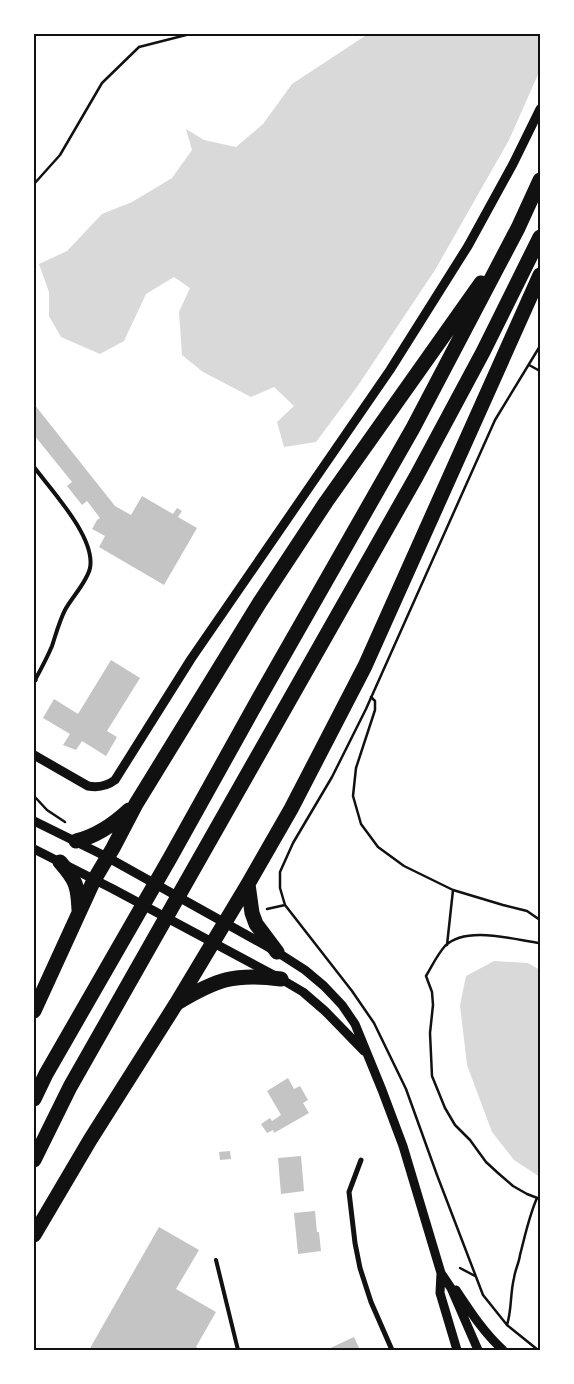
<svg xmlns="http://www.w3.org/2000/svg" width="574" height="1384" viewBox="0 0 574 1384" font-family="Signika,sans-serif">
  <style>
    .water { fill: #d9d9d9 }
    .building { fill: #c4c4c4 }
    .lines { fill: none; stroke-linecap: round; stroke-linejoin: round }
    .path { stroke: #111; stroke-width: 2.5 }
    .service { stroke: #111; stroke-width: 4 }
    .minor { stroke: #111; stroke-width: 5 }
    .tertiary { stroke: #111; stroke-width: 9 }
    .motorway { stroke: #111; stroke-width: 15 }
    .neatline { fill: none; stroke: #111; stroke-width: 2 }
  </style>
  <rect width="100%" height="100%" fill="#fff"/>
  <path class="water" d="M368,34h172v36l-31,70 -74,130 -78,117 -41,55 -32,5 -7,-25 17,-16 -20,-19 -23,10 -48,-25 -21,-17 -3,-43 11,-24 -16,-11 -28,17 -22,47 -24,13 -39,-17 -12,-21v-24l-10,-28 28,-13 35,-37 30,-12 40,-24 20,-28 -6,-21 18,11 32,7 27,-23 29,-40z
    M494,961l34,2 12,7v207l-26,-17 -22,-28 -25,-67 -7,-60 6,-29z"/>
  <path class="building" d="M34,404l81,102 16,9 11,-19 31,18 4,-6 5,3 -4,6 19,11 -33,57 -65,-38 6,-11 -13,-7 5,-9 3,-2 -13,-17 -5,4 -15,-19 5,-4 -38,-47z
    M111,660l29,18 -33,53 10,6 -11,19 -24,-15 -6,9 -13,-5 7,-11 -27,-16 11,-19 24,15z
    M288,1078l6,11 6,-3 8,14 -5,3 6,10 -35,20 -1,-3 -6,3 -6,-9 9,-6 2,3 9,-6 -14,-24z
    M230,1151l1,8 -11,1 -1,-8z
    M301,1156l3,35 -23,3 -3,-36z
    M315,1211l2,21h2l2,19 -23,3 -4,-41z
    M159,1227l40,23 -23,39 40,23 -20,35 6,3h-113z
    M354,1337l6,13h-34z"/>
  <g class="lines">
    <path class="path" d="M34,184l26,-29 42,-72 37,-36 51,-13
      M529,365l11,6
      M371,697l4,4v9l-19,58 -3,28 8,28 17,23 26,19 49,24 50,15 24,6 13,9
      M34,796l13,14 18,12
      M267,909l18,-4
      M540,943c-25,-3 -74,-18 -95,3 -8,9 -13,20 -19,30l6,16 1,13 -3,28 2,43 13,32 10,17 15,15 16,22 12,11 15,13 14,8 13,5
      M447,945l6,-55
      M460,1268l15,8
      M507,1325c5,-16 3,-31 7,-47 1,-8 5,-15 6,-23 5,-19 9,-39 17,-57
      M538,1350l-31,-25 -24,-30 -46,-120 -31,-86 -32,-66 -22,-32 -67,-86 -5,-17v-16l13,-29 39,-66 34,-68 129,-289 45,-74"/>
    <path class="service" d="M34,467c18,24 62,71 56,101 -3,14 -18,29 -25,42 -6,12 -9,24 -13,36 -5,12 -11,23 -17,34
      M216,1260l22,90"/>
    <path class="minor" d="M34,679l1,1 -1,1
      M361,1160l-12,32 6,51 5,25 11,34 21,48"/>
    <path class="tertiary" d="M34,755l54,31c11,2 19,0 27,-6l76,-121 199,-289 78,-124 45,-82 27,-55
      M34,821l73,36 170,95 28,18 19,16 18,19 13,19 27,66 21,56 38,127 10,15 27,62
      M34,849l79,40 168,90 22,13 22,19 39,40
      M441,1273l-1,20 17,57
      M456,1290c14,21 28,43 47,60"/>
    <path class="motorway" d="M76,841c21,-5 37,-16 53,-31
      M60,862c16,18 18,24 19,48
      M248,884l4,29 4,11 21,28
      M177,1003c40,-24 57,-30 104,-24
      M34,1011l60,-131 19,-32 23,-44 124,-202 66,-100 155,-219
      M34,1099l12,-25 124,-216 88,-158 155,-272 105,-200 22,-48
      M34,1160l36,-73 346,-610 67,-125 57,-115
      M34,1235l56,-95 86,-136 72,-120 43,-75 74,-143 175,-391"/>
  </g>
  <rect width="574" height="1384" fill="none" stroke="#ffffff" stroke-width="70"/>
  <rect x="35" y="35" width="504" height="1314" class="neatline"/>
</svg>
